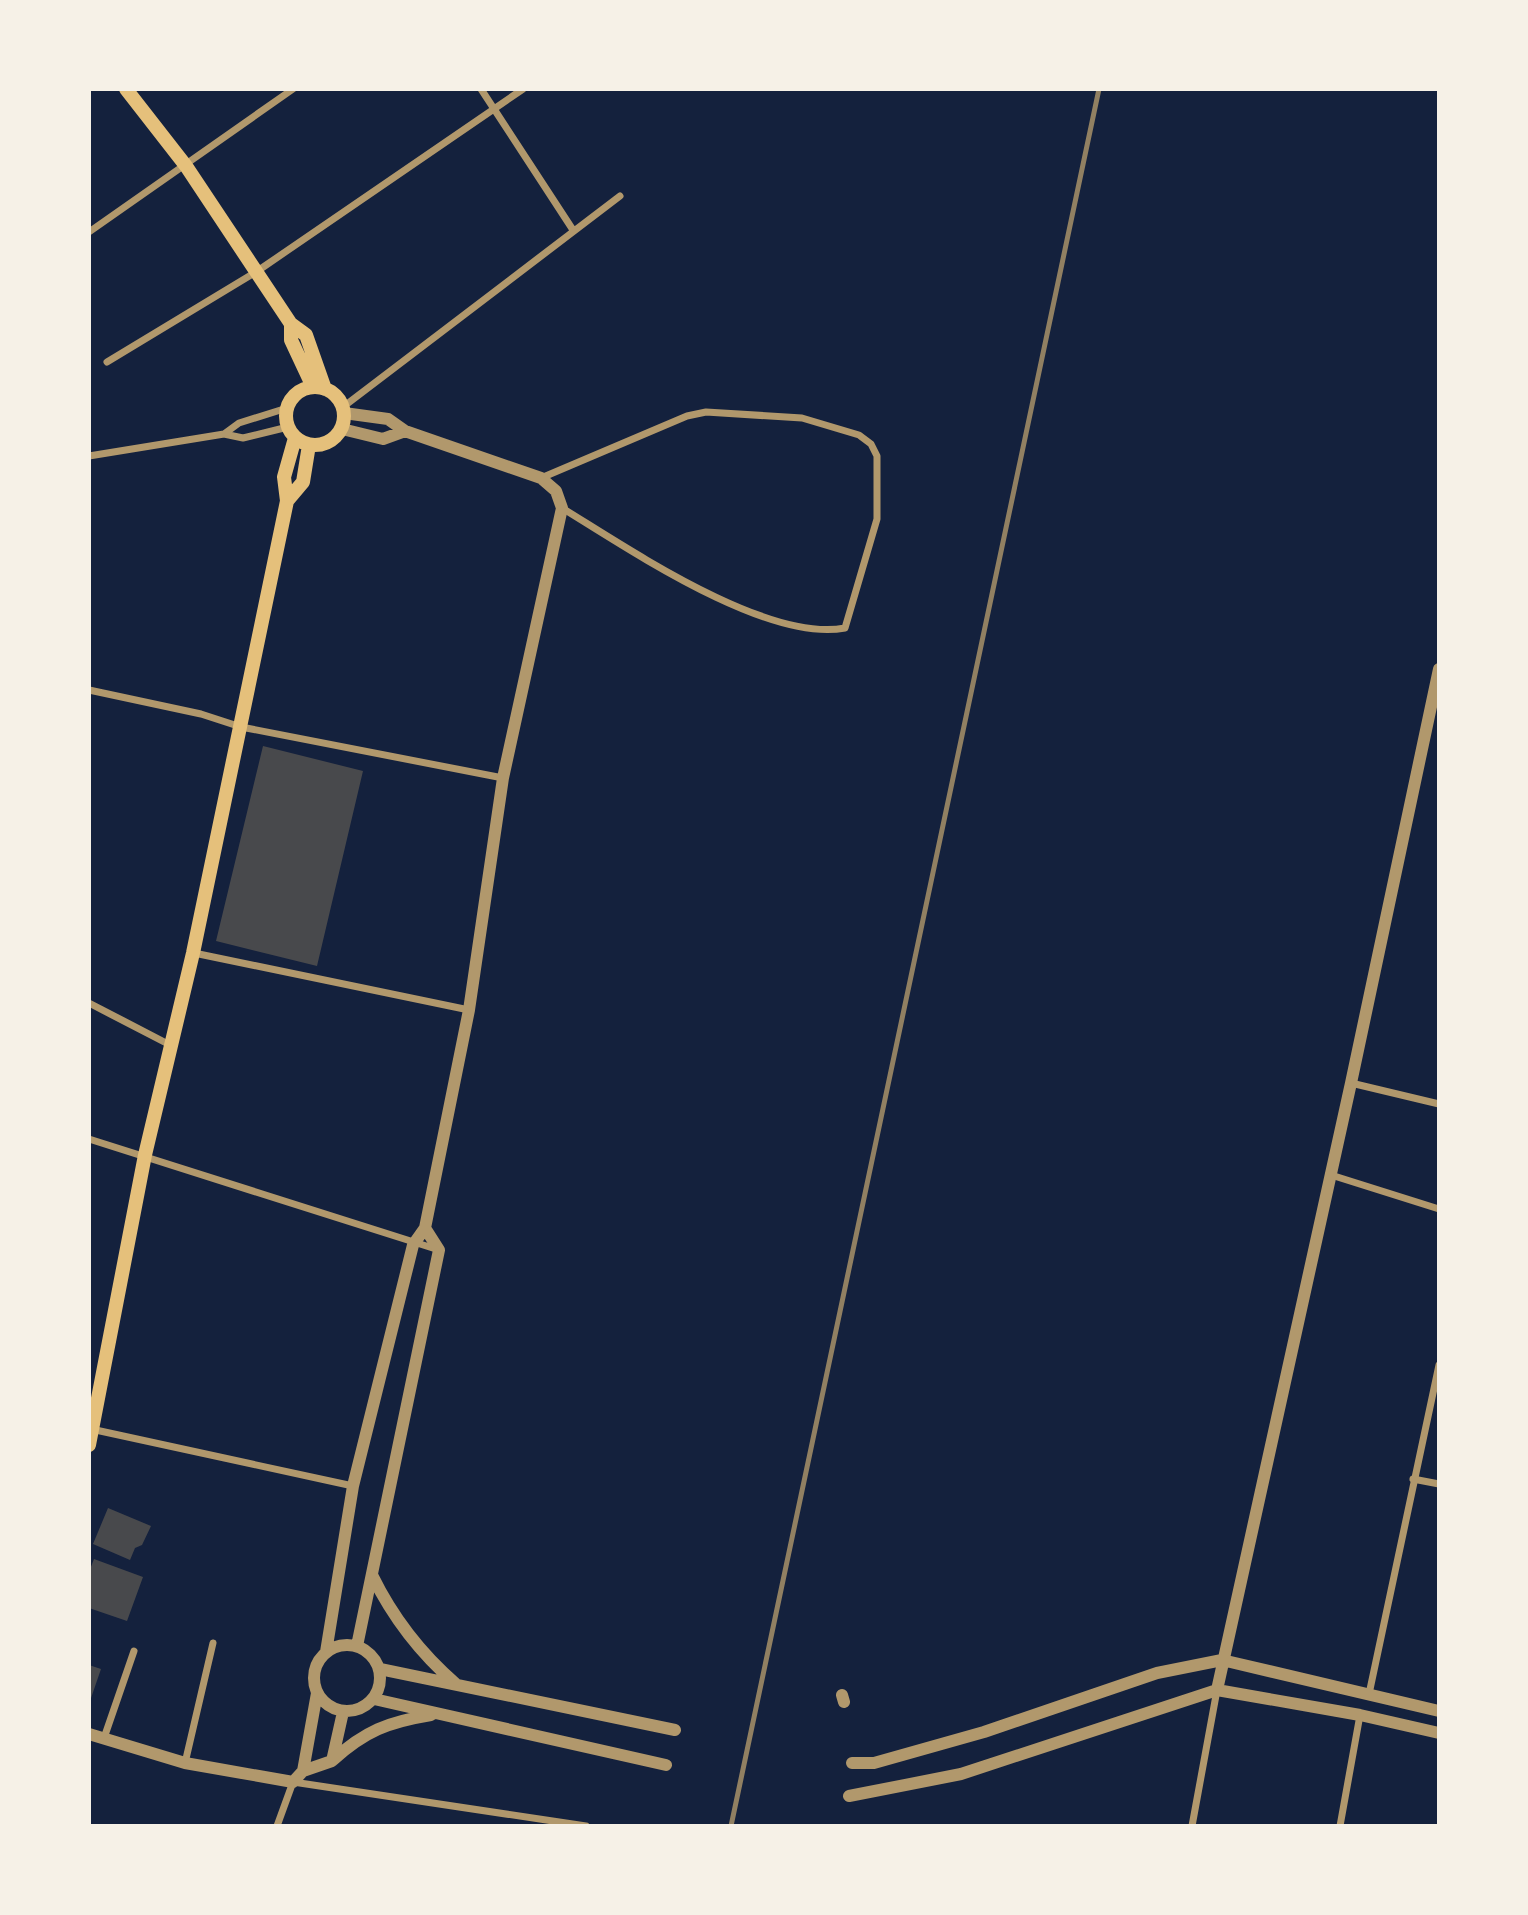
<svg xmlns="http://www.w3.org/2000/svg" width="1528" height="1915" viewBox="0 0 1528 1915" font-family="Arial,sans-serif">
  <style>
    .building { fill: #48494c }
    .lines { fill: none; stroke-linecap: round; stroke-linejoin: round }
    .minor { stroke: #b1986c; stroke-width: 7 }
    .tertiary { stroke: #b1986c; stroke-width: 12 }
    .secondary { stroke: #e5c07b; stroke-width: 14 }
    .rail { stroke: #918062; stroke-width: 5 }
  </style>
  <rect width="100%" height="100%" fill="#14213d"/>
  <path class="building" d="M263,746l100,25 -46,195 -101,-25z
    M108,1508l43,18 -9,19 -7,3 -5,12 -37,-16z
    M94,1559l49,18 -16,44 -38,-13v-36z
    M89,1665l12,4 -11,32h-1z"/>
  <g class="lines">
    <path class="minor" d="M481,89l92,141
      M89,232l204,-143
      M107,362l149,-90 267,-183
      M343,407l277,-211
      M287,408l-48,15 -15,11 19,4 45,-11
      M89,456l135,-22
      M541,478l146,-62 19,-4 96,6 57,17 12,9 6,12v63l-32,109c-78,15 -216,-79 -283,-120
      M89,690l112,24 40,13 262,51
      M194,953l275,57
      M89,1003l83,43
      M1351,1083l88,21
      M89,1139l350,111
      M1331,1175l108,34
      M91,1429l262,57
      M1413,1479l26,5
      M1369,1694l70,-329
      M104,1738l30,-87
      M185,1763l28,-120
      M277,1826l16,-44 293,44
      M1192,1826l25,-136
      M1340,1826l20,-111"/>
    <path class="tertiary" d="M342,429l41,10 22,-8
      M372,1575c21,43 48,78 84,109
      M314 1678a33 33 0 1 1 66 0a33 33 0 1 1-66 0Z
      M357,1646l82,-396 -14,-22
      M326,1652l27,-166 60,-241 12,-17 44,-218 34,-232 59,-270 -6,-17 -15,-13 -136,-47 -17,-12 -44,-6
      M380,1669l295,61
      M1217,1690l134,-607 88,-414
      M842,1695l2,7
      M374,1699l292,66
      M89,1734l96,29 108,19 10,-11 29,-10 11,-49
      M333,1760c32,-29 55,-38 98,-45
      M852,1763h22l110,-31 173,-59 65,-13 217,51
      M303,1771l14,-78
      M849,1796l112,-22 256,-84 143,25 79,18"/>
    <path class="secondary" d="M126,89l60,77 105,158 15,11 19,54
      M291,324v16l22,47
      M286 416a29 29 0 1 1 58 0a29 29 0 1 1-58 0Z
      M287,501l16,-19 6,-37
      M89,1445l56,-290 48,-202 94,-452 -3,-24 11,-39"/>
    <path class="rail" d="M731,1826l368,-1737"/>
  </g>
  <rect width="1528" height="1915" fill="none" stroke="#f6f1e7" stroke-width="182"/>
</svg>
